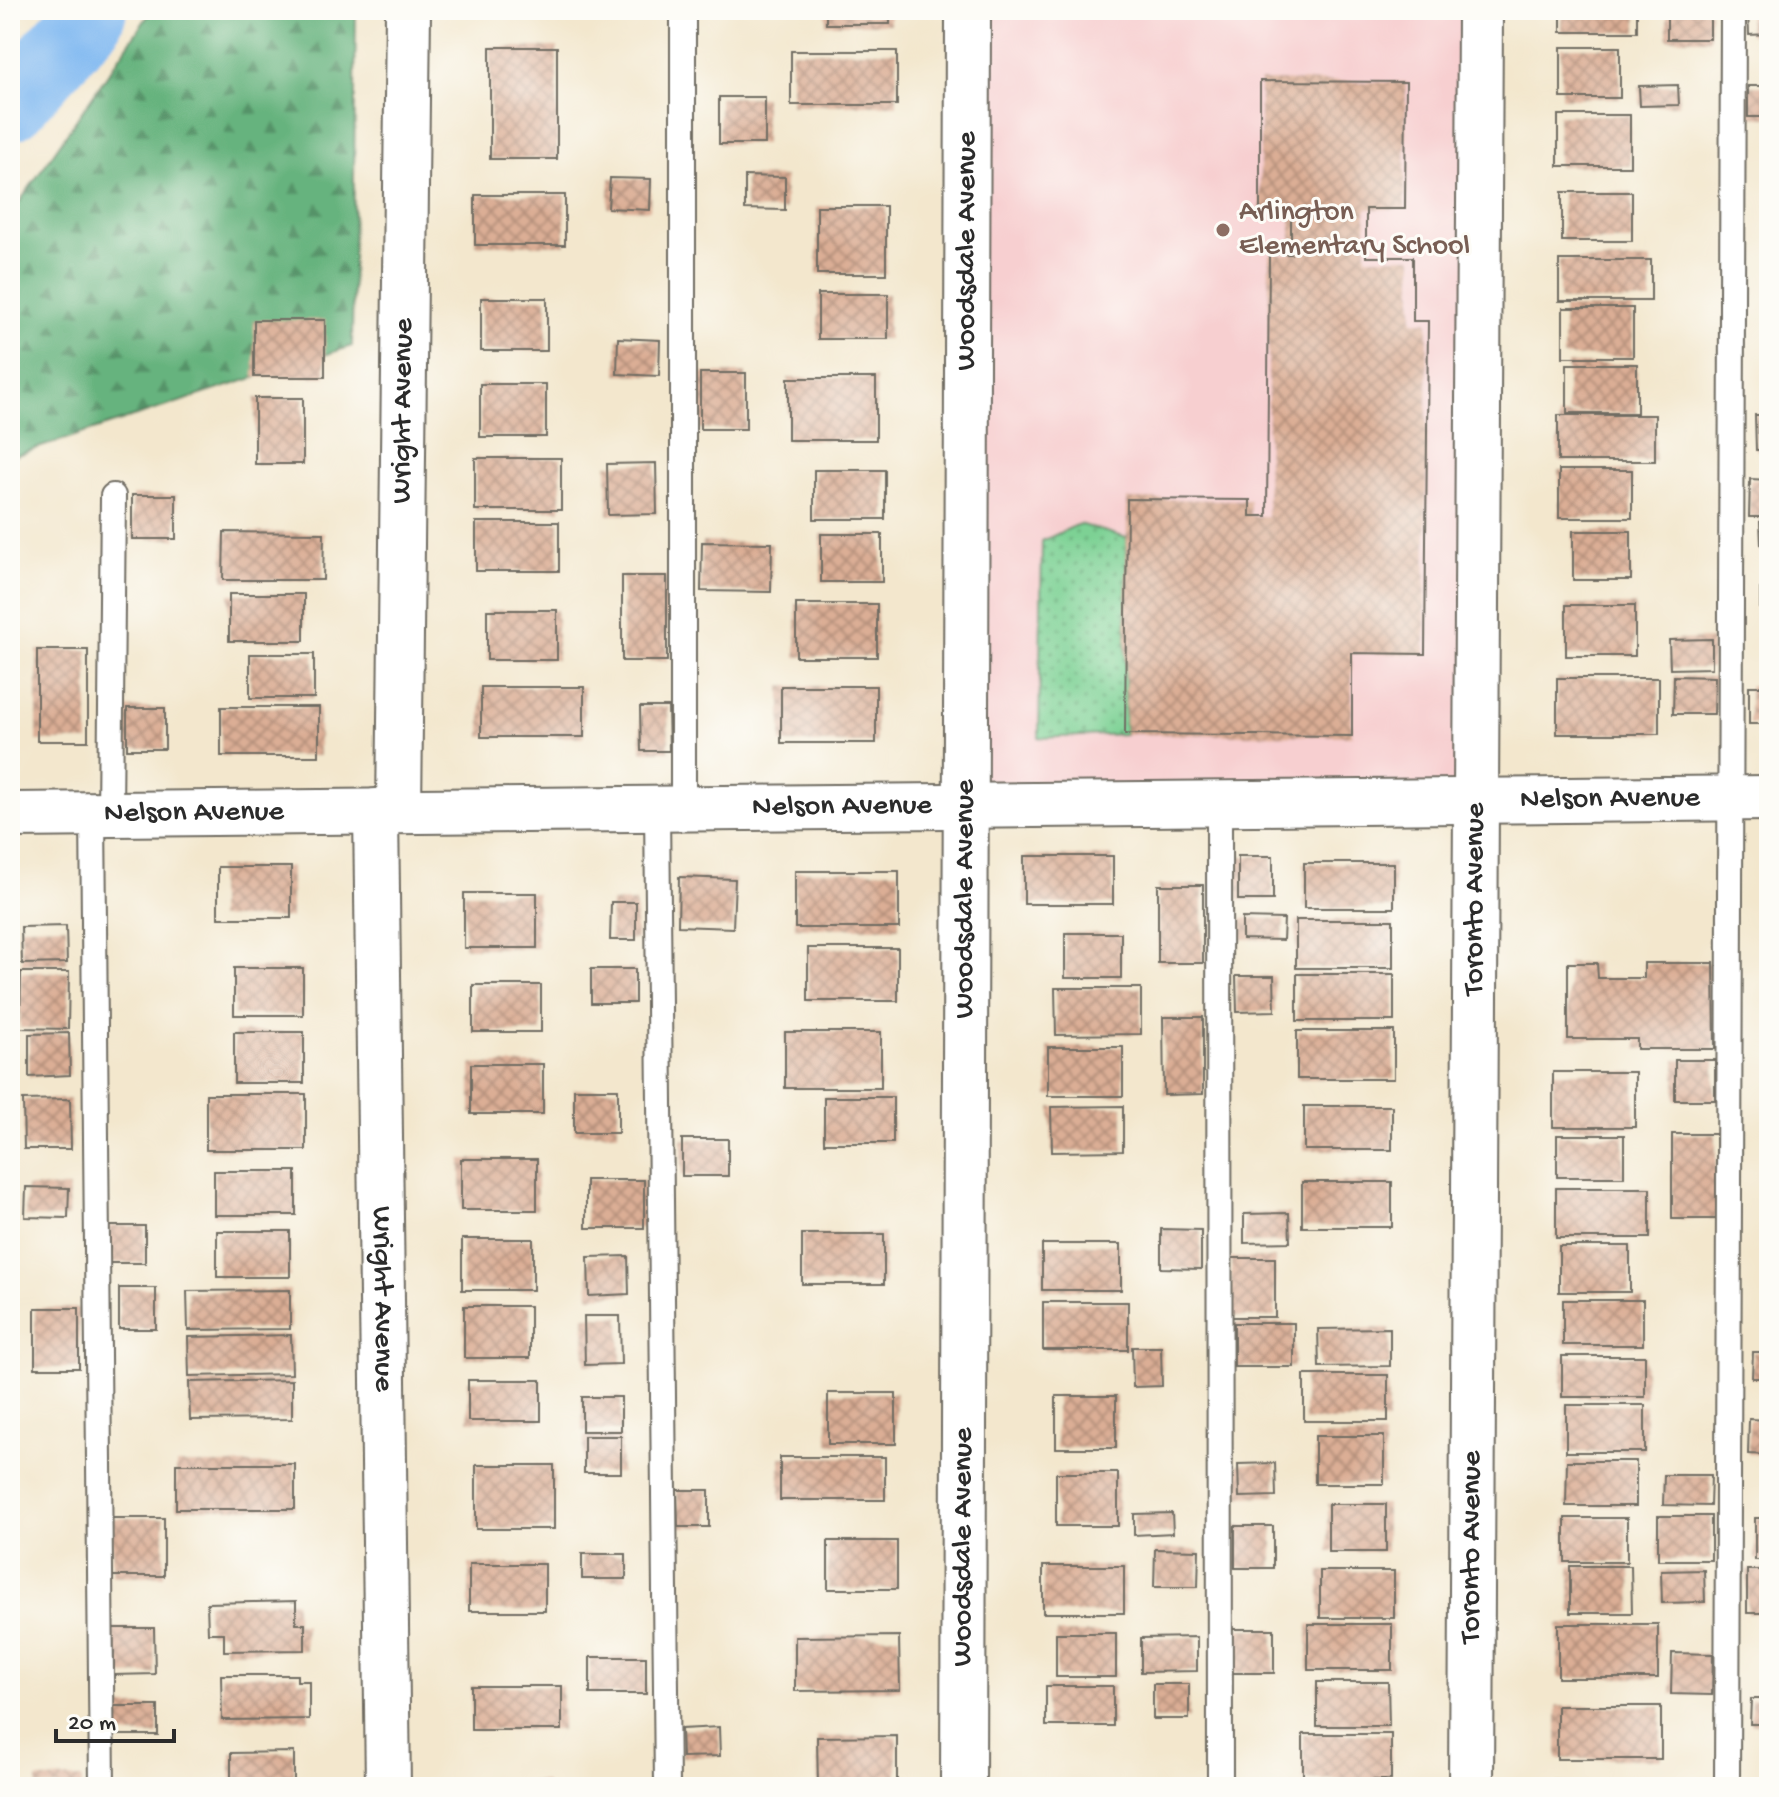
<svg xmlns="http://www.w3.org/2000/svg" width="1779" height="1797" viewBox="0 0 1779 1797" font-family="'Gochi Hand',sans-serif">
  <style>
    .built { fill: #f7cfd0 }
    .forest { fill: url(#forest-firs); stroke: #486f54; stroke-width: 2 }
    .park { fill: url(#park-dots); stroke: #547e60; stroke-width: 2 }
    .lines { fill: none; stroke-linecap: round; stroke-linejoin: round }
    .river { stroke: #81b9f1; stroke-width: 72 }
    .building { fill: url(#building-cross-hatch) }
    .service-casing { stroke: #716d64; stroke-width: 28 }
    .minor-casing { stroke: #716d64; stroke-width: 48 }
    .tertiary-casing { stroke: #716d64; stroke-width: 48 }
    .service { stroke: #fff; stroke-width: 24 }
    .minor { stroke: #fff; stroke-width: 44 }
    .tertiary { stroke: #fff; stroke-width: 44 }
    .education-dot { fill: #8d6e63; stroke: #fdfcf7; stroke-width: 3 }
    .labels { text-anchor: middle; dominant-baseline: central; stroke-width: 6; stroke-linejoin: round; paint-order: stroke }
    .education-label { font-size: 30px; fill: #785e54; stroke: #fdfcf7; text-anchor: start }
    .street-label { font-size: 30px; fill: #2b2b2b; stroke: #fdfcf7 }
  </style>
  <defs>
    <pattern id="forest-firs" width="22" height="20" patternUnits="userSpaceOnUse" patternTransform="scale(2)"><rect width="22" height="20" fill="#66b37e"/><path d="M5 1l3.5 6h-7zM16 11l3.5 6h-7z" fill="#549267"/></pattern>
    <pattern id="park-dots" width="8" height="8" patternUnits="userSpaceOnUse" patternTransform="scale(2)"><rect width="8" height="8" fill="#7dd194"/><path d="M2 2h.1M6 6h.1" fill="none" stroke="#67aa79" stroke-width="1.8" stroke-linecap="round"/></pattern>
    <pattern id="building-cross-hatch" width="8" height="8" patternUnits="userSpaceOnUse" patternTransform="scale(2)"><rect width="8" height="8" fill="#dbae95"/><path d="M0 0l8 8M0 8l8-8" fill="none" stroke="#b28e7a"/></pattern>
  </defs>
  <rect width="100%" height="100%" fill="#fdfcf7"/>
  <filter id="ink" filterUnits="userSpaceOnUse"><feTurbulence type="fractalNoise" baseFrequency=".0125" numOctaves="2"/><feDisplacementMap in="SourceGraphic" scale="16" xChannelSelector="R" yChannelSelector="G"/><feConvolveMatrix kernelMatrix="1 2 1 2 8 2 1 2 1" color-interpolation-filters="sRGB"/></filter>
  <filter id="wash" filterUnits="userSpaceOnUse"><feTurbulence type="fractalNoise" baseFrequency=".006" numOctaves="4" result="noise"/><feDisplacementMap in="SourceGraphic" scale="32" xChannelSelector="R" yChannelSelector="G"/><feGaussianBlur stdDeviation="1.8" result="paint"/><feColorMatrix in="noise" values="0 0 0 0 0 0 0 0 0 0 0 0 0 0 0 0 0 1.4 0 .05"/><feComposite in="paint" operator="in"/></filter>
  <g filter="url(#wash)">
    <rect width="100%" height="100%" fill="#f3e7cd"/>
    <path class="built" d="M968,10h512l-3,790 -512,5z"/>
    <path class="forest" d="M152,10h204l-4,336 -342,111v-241z"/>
    <path class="park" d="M1079,524l48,14 -2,196 -86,4 3,-197z"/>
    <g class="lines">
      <path class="river" d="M10,105l77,-85 4,-10"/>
    </g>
    <g id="blocks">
      <path class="building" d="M502,10h51v6h-51z
        M826,10h64v14h-64z
        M1561,10h76v22h-76z
        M1667,10h43v29h-43z
        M1748,10h21v24l-20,1z
        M490,47h67v112h-67z
        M1561,47h59v51h-59z
        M791,51h106v54h-106z
        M1260,81l146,1 -1,127h-39v48h47v64h15l-3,333 -73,-1v83l-227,-2 2,-235 123,1v16h17l2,-262h22v-43l-31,-1z
        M1678,85l1,20 -39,1 -1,-20z
        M1748,86h21v31h-21z
        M719,97h46v47h-46z
        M1558,115h72v51h-72z
        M745,176l40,1v33l-40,-1z
        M610,178l41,1 -1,31 -42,-2z
        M1562,192h70v49h-70z
        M475,195h90v50h-90z
        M817,206h69v68h-69z
        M1559,260h92v41h-92z
        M818,294h70v45h-70z
        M481,298h66v53h-66z
        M1563,308h70v49h-70z
        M254,320h71v57h-71z
        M618,338l42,2 -1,36 -42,-2z
        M1567,364h70v49h-70z
        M700,373h46v56h-46z
        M788,378h88v62h-88z
        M480,384h66v53h-66z
        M255,398h48v66h-48z
        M1558,415h97v46h-97z
        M1755,415h14v35h-13z
        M475,458h86v52h-86z
        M656,463l1,51 -49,1 -1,-51z
        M814,470h71v49h-71z
        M1559,470h73v48h-73z
        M1750,479l19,1v37h-20z
        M132,495h44v44h-44z
        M1760,521h9v24h-8z
        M476,522h83v49h-83z
        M1573,531h58v49h-58z
        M224,532l100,1 -1,47h-100z
        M821,534h61v48h-61z
        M702,542l70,1 -1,49 -70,-1z
        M622,576h45v85h-45z
        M1760,589h9v38h-9z
        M229,594h75v47h-75z
        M796,604h81v53h-81z
        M1566,605h69v51h-69z
        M487,610h70v50h-70z
        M1712,639v29l-42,1 -1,-29z
        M37,650h51v91h-51z
        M250,654h64v44h-64z
        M1674,676l41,1 -1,37h-41z
        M1557,678h102v56h-102z
        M781,686h95v57h-95z
        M1749,686h20v38h-20z
        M481,687h103v50h-103z
        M221,707h98v49h-98z
        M640,707h28l1,44h-28z
        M127,708h38v41h-38z
        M1024,856h89v48h-89z
        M1238,856h35v44h-35z
        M1304,863h90v45h-90z
        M218,867h73v51h-73z
        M795,871h104v57h-104z
        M679,877l56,2 -2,49 -55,-2z
        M1158,885h45v78h-45z
        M464,893h73v55h-73z
        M611,902h25v38h-26z
        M1242,918l42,1 -1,21 -41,-1z
        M1296,920h97v48h-97z
        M66,926l1,37 -45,1 -1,-37z
        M1065,933h56v45h-56z
        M808,948h90v53h-90z
        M1568,963h29l1,15h46v-15h70l1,86h-78v-10h-69z
        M234,968h69v47h-69z
        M591,969h44v34h-44z
        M21,972h48l-1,57 -48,-1z
        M1297,974h97v47h-97z
        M1236,976h38l1,35 -38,1z
        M473,985h68v47h-68z
        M1055,988h86v46l-85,1z
        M1163,1017h40v77l-39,1z
        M1297,1031h97v48h-97z
        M234,1032h70v51h-70z
        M785,1032h96v56h-96z
        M69,1033l1,42 -41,2v-43z
        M1048,1047h75v49h-75z
        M1675,1060h40v40h-40z
        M471,1064h72v50h-72z
        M1553,1072h82v55h-82z
        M574,1089h44v44h-44z
        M206,1094h100v56h-100z
        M824,1097h69v46h-69z
        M70,1099l1,50h-47l-1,-49z
        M1123,1106v45l-71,1 -1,-45z
        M1304,1106h88v44h-88z
        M1672,1134h44v85h-44z
        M1557,1135h67v42h-67z
        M682,1139h46v37h-46z
        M461,1159h76v51h-76z
        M214,1171h82v44h-82z
        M586,1180h58v48h-58z
        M1302,1182h90v45h-90z
        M26,1187l43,1 -1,30 -43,-1z
        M1556,1188h94v50h-94z
        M1289,1213l1,29 -46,1v-29z
        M109,1226h36v37h-36z
        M1161,1229l40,1v39l-40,-1z
        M217,1231h73v46h-73z
        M802,1234h82v50h-82z
        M462,1239h71v51h-71z
        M1042,1244h79v46h-79z
        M1559,1246h71v46h-71z
        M628,1256l1,38 -40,2 -1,-39z
        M1231,1258h44v59h-44z
        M119,1288h37v41h-37z
        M290,1290v39l-102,1 -1,-39z
        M1563,1300h80v45h-80z
        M1043,1302h85v48h-85z
        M464,1306h66v52h-66z
        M35,1308h44v60h-44z
        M584,1316h36l1,48 -36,1z
        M1234,1323h60v44h-60z
        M1390,1328v38l-71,1 -1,-38z
        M291,1335l1,39 -103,2 -1,-39z
        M1132,1347h29l1,39 -29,1z
        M1753,1352h16v26h-17z
        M1562,1356h83v41h-83z
        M1304,1375h84v46h-84z
        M292,1380v39l-102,1 -1,-38z
        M468,1380h73v41h-73z
        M828,1393h68v51h-68z
        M1056,1396h60v52h-60z
        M582,1397h39v34h-39z
        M1566,1405h79v47h-79z
        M1749,1419l20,1v35l-21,-1z
        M584,1436h37v37h-37z
        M1315,1436h69v48h-69z
        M780,1457h105v43h-105z
        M1567,1461h69v45h-70z
        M1275,1463l1,33 -37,1 -1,-33z
        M176,1464h119v45h-119z
        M476,1465h78v64h-78z
        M1056,1473h62v53h-62z
        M1664,1475h47l-1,31 -47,-1z
        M677,1490h32v37h-31z
        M1328,1504h58v48h-58z
        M1172,1513l1,20 -39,2v-21z
        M1658,1516h53v44h-53z
        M112,1518h52v58h-52z
        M1565,1518h62v44h-62z
        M1755,1518h14v42h-14z
        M1235,1526h38v42h-38z
        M828,1541h69v48h-69z
        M1155,1549l44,1 -1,37h-44z
        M582,1554h44v25h-44z
        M469,1564h76v47h-76z
        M1043,1566h81v47h-81z
        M1570,1566h61l1,47h-62z
        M1704,1570l1,32 -43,1 -1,-32z
        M1747,1570h22v43h-22z
        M1320,1571h74v47h-74z
        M296,1601v23h9v26l-81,1v-18h-16l-1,-30z
        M1308,1624h84v46h-84z
        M1558,1624h100v54h-100z
        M113,1628h41l1,46 -41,1z
        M1230,1629h44v44h-44z
        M1056,1633h60v44h-60z
        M899,1636l1,54 -105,1v-54z
        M1197,1637v34l-56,1v-34z
        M1672,1653l41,1 -1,41 -41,-1z
        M590,1657h56v37h-56z
        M221,1675h76v6h12v38l-87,1z
        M1317,1682h71l1,44h-72z
        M1153,1684h36v35h-36z
        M471,1686h91v44h-91z
        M1046,1686h67v40h-67z
        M1751,1699h18v25h-19z
        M113,1706h45v29h-44z
        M1557,1706h104v53h-104z
        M719,1727l1,29 -38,1 -1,-28z
        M1303,1734h88v46h-88z
        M897,1736v51h-79l-1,-50z
        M294,1752v35h-63v-34z
        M82,1778v9h-45v-8z
        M452,1781h94v6h-94z
        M1556,1784h82v3h-82z"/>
    </g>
  </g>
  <g filter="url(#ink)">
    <use href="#blocks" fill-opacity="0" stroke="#716d64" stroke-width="2"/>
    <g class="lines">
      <defs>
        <path id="service" d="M1219,803l1,984
          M683,808v-798
          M657,809l10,978
          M93,814l9,973
          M110,814l3,-318
          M1727,1787l6,-1777"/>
        <g id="minor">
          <path id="s1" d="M376,811l12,976"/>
          <path id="s2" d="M399,811l9,-801"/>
          <path id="s3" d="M10,815l1759,-17"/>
          <path id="s4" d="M1471,1787l9,-1777"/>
        </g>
        <g id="tertiary">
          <path id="s5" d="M963,1787l5,-1777"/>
        </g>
      </defs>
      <use href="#service" class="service-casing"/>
      <use href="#minor" class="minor-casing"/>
      <use href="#tertiary" class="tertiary-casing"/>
      <use href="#service" class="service"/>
      <use href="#minor" class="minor"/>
      <use href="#tertiary" class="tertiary"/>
    </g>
  </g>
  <circle class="education-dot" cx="1223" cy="230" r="8"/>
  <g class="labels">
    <g class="education-label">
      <text x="1239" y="213">Arlington<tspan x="1239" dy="34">Elementary School</tspan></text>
    </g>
    <g class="street-label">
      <text stroke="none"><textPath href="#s5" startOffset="1536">Woodsdale Avenue</textPath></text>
      <text stroke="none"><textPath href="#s2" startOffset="400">Wright Avenue</textPath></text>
      <text stroke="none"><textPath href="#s3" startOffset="1600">Nelson Avenue</textPath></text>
      <text stroke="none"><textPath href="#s3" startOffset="832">Nelson Avenue</textPath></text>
      <text stroke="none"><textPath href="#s3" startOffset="184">Nelson Avenue</textPath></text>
      <text stroke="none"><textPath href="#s5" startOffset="888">Woodsdale Avenue</textPath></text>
      <text stroke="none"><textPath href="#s4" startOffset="888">Toronto Avenue</textPath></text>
      <text stroke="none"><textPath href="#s1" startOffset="488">Wright Avenue</textPath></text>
      <text stroke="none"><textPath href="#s5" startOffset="240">Woodsdale Avenue</textPath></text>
      <text stroke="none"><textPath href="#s4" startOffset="240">Toronto Avenue</textPath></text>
    </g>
  </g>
  <rect width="1779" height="1797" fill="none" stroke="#fdfcf7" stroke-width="40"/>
  <path d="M56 1729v12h118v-12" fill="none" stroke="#2b2b2b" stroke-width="4"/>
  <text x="68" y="1729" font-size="24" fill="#2b2b2b" stroke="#fdfcf7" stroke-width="6" paint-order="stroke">20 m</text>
</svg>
